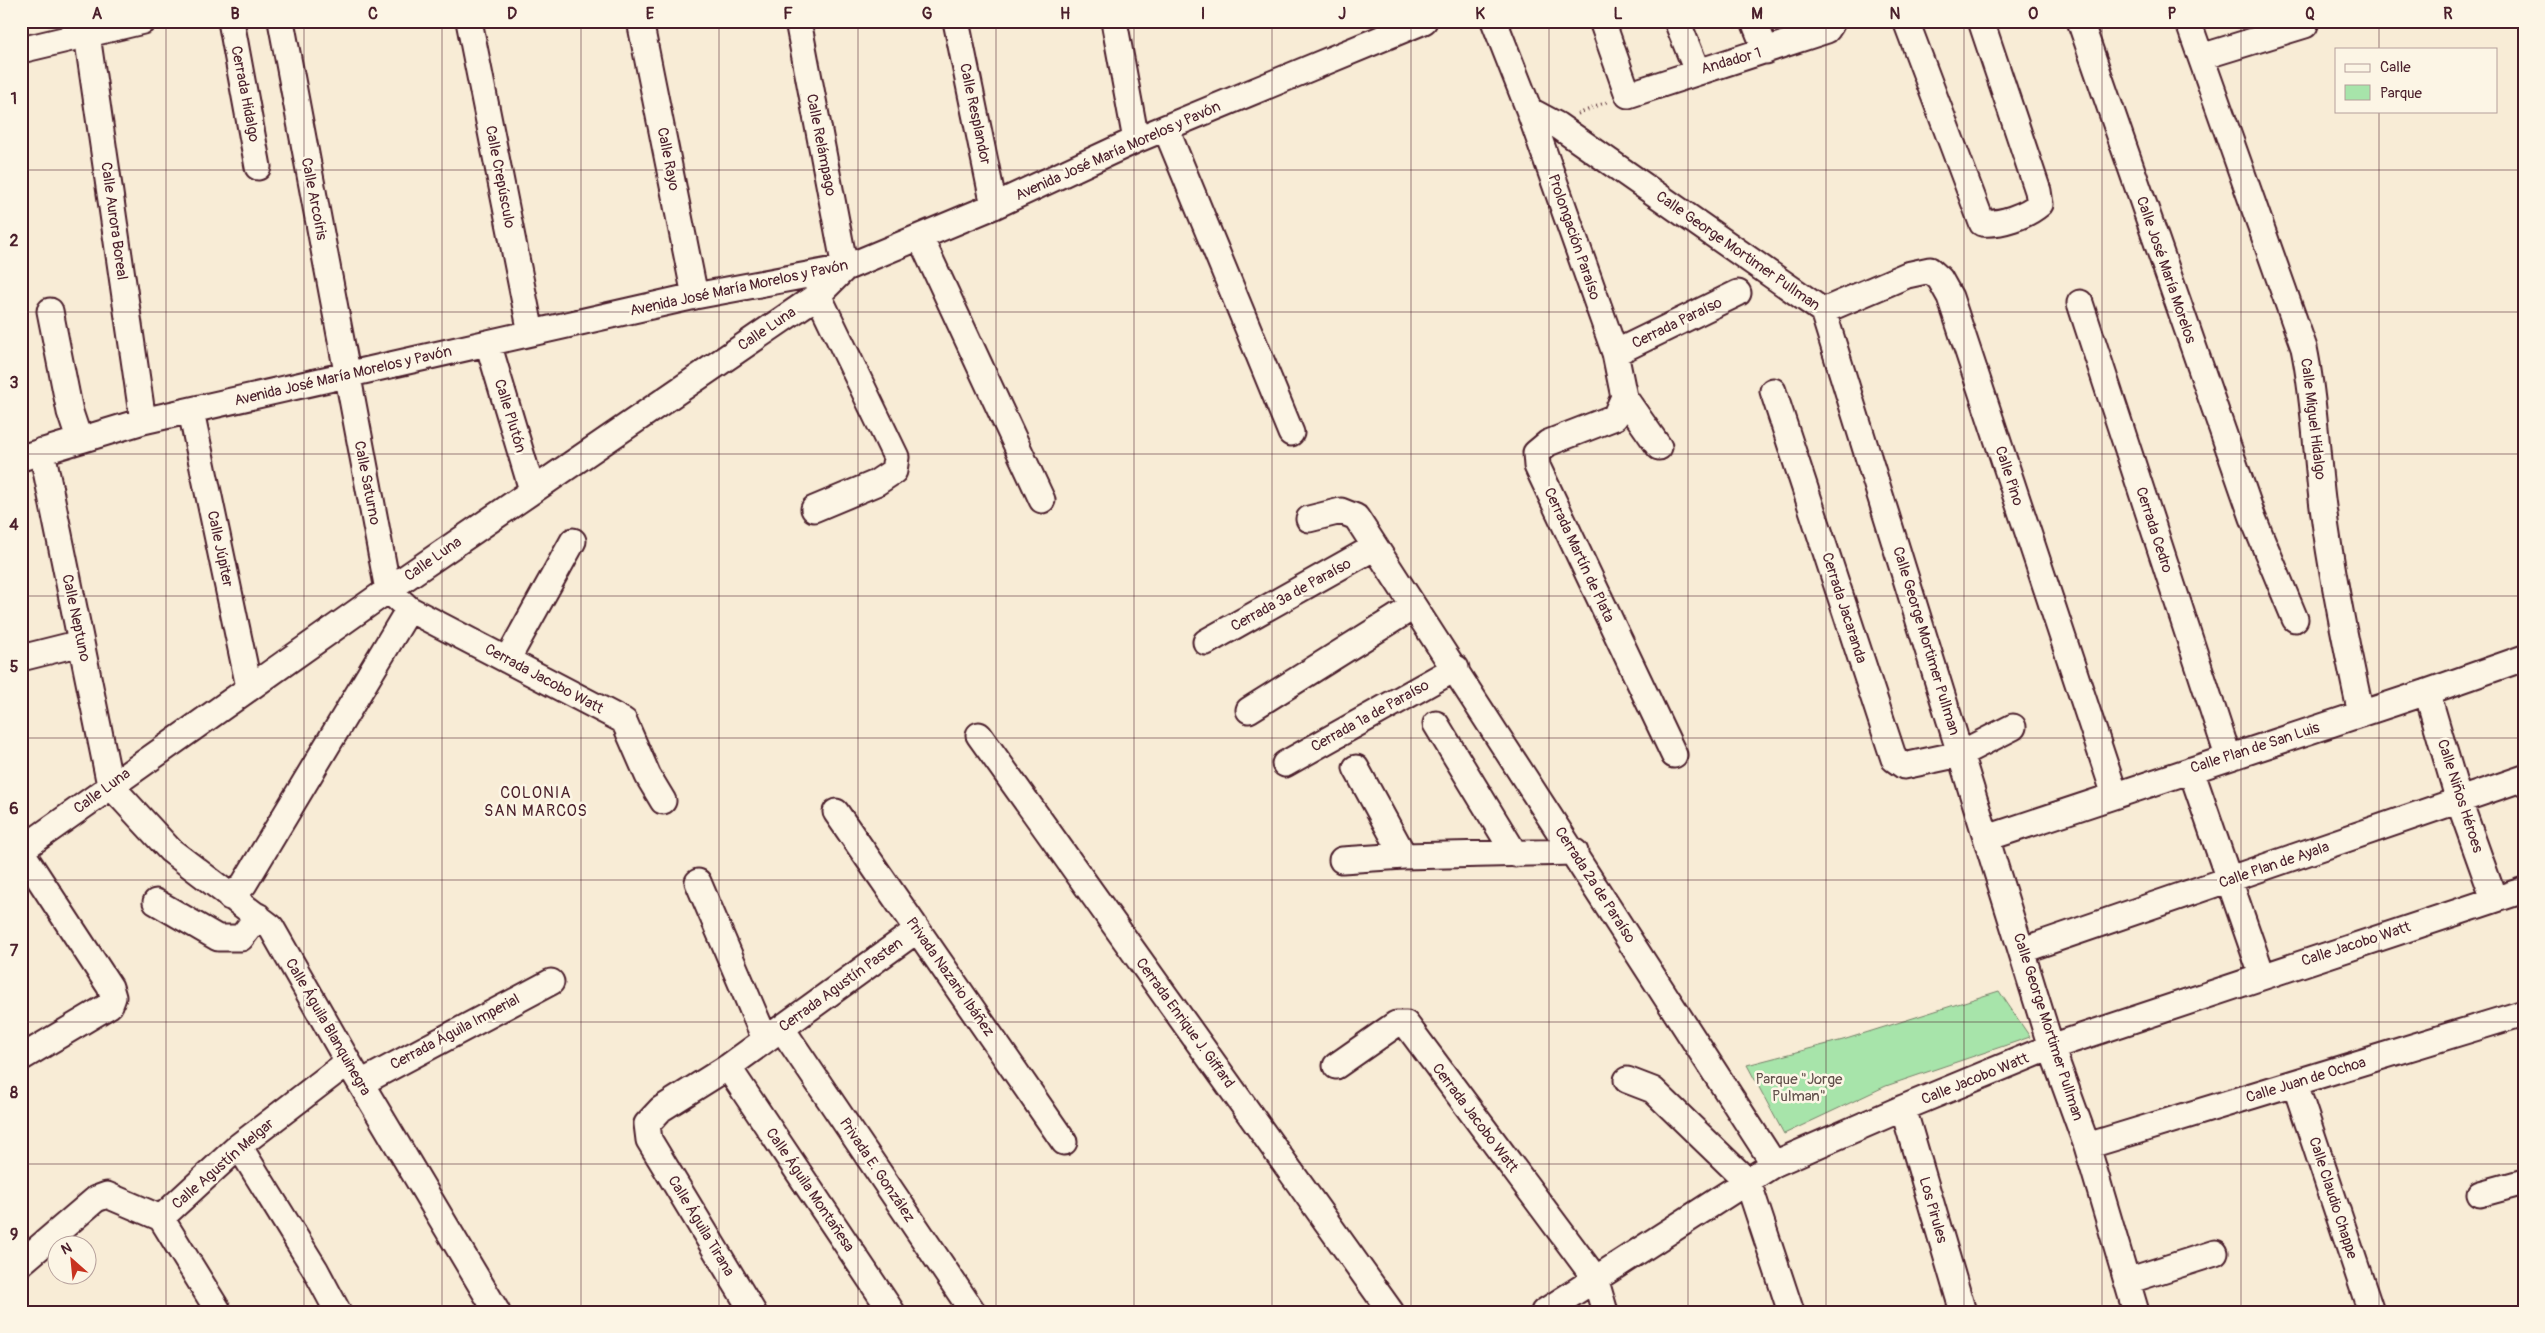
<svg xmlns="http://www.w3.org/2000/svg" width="2545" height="1333" viewBox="0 0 2545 1333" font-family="Pangolin,sans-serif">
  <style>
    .park { fill: #a7e4aa; stroke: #78826a }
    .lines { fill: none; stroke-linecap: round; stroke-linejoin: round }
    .minor-casing { stroke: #4a1f2b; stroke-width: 29 }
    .path { stroke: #4a1f2b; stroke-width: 3; stroke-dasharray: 1 4; stroke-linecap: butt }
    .minor { stroke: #fcf5e5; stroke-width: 25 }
    .grid { fill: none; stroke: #4a1f2b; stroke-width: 1; stroke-opacity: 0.55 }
    .labels { text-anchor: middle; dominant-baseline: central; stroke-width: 5; stroke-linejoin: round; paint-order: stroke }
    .street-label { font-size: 15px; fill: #4a1f2b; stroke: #fcf5e5 }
    .park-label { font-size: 15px; fill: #61504b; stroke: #fcf5e5 }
    .neighbourhood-label { font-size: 16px; letter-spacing: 1px; fill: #4a1f2b; stroke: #fcf5e5 }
    .neatline { fill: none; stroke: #4a1f2b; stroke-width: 2 }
    .grid-label { font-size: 16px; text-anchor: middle; font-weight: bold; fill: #4a1f2b }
  </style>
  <rect width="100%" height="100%" fill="#f8ecd6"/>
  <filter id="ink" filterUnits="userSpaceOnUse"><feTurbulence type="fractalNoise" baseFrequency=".02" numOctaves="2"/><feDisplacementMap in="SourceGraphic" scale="10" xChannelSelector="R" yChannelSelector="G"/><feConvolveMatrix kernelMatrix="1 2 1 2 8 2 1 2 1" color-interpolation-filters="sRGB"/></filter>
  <g filter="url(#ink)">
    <path class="park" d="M1999,991l31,46 -144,49 -102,48 -37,-69 96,-25z"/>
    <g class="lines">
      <defs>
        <path id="minor" d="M85,21l58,400
          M231,21l27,146
          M281,21l107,569 21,19 215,112 24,55 15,25
          M469,21l62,312
          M640,21l55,275
          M798,21l47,247
          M956,21l38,185
          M1114,21l22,119
          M1494,21l35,89 86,243 9,44 35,50
          M1602,21l26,74 199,-65 4,-6 -1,-3
          M1677,21l20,50
          M1754,21l12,30
          M1906,21l76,202c18,2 44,-7 58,-19l-2,-13 -57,-170
          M2080,21l173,497 42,101
          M2188,21l116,327c11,52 12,106 19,159 9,70 23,138 38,207
          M21,50l122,-29
          M2201,57l104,-32
          M1529,110l28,15 266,186 228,736 36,99 49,166
          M1166,129l125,304
          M920,237l122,263
          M2080,303l148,453
          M50,311l20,101 9,27
          M1823,311l84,-36 23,-5 10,9 10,18 165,498
          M488,343l44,147
          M1615,353l123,-60
          M1773,391l121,368 10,7 56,-12 53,-27
          M1624,397l-9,20 -67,26 -12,10 1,13 137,289
          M191,411l58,276
          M42,451l68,334 60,65 101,77 77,135 149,250
          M21,458l122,-37 552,-125 150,-28 149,-62 142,-66 288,-119
          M814,509l62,-26 18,-12 2,-14 -78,-162
          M1309,519l32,-8 15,6 418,647
          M1206,642l169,-95
          M21,658l60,-15
          M507,660l66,-119
          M2427,692l32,109 35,98
          M1249,710l164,-103
          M1436,724l79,130
          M979,735l412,577
          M1285,764l171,-96
          M1356,768l48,88
          M2191,770l71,205
          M836,812l228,330
          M1987,838l440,-146 97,-34
          M21,850l367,-260 430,-295 27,-27
          M21,851l89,136 3,10 -3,8 -89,53
          M1342,860l62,-4 171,-4
          M698,882l67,157
          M230,897l14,-13 165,-275
          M156,902l62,36h23l17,-22
          M2023,950l501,-172
          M782,1029l191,283
          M1336,1066l60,-42h10l189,254 10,34
          M728,1067l164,245
          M1627,1080l26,10 95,92 43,130
          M361,1083l190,-101
          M2295,1084l76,228
          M1903,1108l60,204
          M239,1146l76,123 23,43
          M2087,1146l437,-133
          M2480,1194l44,-12
          M161,1218l78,-72 109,-84
          M161,1218l58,94
          M21,1263l75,-64 11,-4 54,23
          M2127,1281l88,-28
          M753,1312l-104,-172 -2,-16 14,-15 67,-42 189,-137
          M1544,1312l230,-148 129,-56 148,-61 473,-157"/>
      </defs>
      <use href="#minor" class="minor-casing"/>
      <path class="path" d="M1578,114l31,-13"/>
      <use href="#minor" class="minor"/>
    </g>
  </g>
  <path class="grid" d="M166,21v1291M304,21v1291M442,21v1291M581,21v1291M719,21v1291M858,21v1291M996,21v1291M1134,21v1291M1272,21v1291M1411,21v1291M1549,21v1291M1688,21v1291M1826,21v1291M1964,21v1291M2102,21v1291M2241,21v1291M2379,21v28M2379,111v1201M21,170h2503M21,312h2503M21,454h2503M21,596h2503M21,738h2503M21,880h2503M21,1022h2503M21,1164h2503"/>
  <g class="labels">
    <g class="street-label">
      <text transform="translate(1731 61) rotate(-16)">Andador 1</text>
      <text transform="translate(245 94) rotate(79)">Cerrada Hidalgo</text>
      <text transform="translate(975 114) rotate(78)">Calle Resplandor</text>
      <text transform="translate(821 145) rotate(79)">Calle Relámpago</text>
      <text transform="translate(1118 151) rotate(-24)">Avenida José María Morelos y Pavón</text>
      <text transform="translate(668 159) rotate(79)">Calle Rayo</text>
      <text transform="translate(500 177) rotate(79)">Calle Crepúsculo</text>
      <text transform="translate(314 199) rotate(79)">Calle Arcoíris</text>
      <text transform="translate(114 221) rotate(82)">Calle Aurora Boreal</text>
      <text transform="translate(1574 237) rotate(71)">Prolongación Paraíso</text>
      <text transform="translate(1738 251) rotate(35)">Calle George Mortimer Pullman</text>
      <text transform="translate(2166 270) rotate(71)">Calle José María Morelos</text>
      <text transform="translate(739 288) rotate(-12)">Avenida José María Morelos y Pavón</text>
      <text transform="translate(1677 323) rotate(-26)">Cerrada Paraíso</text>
      <text transform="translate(767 329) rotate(-34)">Calle Luna</text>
      <text transform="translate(343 376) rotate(-13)">Avenida José María Morelos y Pavón</text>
      <text transform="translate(510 416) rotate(73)">Calle Plutón</text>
      <text transform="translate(2313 419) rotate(83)">Calle Miguel Hidalgo</text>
      <text transform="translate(2009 476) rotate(72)">Calle Pino</text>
      <text transform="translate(367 483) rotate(79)">Calle Saturno</text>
      <text transform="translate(2154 530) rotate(72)">Cerrada Cedro</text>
      <text transform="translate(220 549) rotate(78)">Calle Júpiter</text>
      <text transform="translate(1579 555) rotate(65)">Cerrada Martín de Plata</text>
      <text transform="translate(433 559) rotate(-35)">Calle Luna</text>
      <text transform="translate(1291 595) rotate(-29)">Cerrada 3ª de Paraíso</text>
      <text transform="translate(1844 608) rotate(72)">Cerrada Jacaranda</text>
      <text transform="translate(76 618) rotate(78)">Calle Neptuno</text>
      <text transform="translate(1926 641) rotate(73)">Calle George Mortimer Pullman</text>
      <text transform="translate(544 679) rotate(28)">Cerrada Jacobo Watt</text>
      <text transform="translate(1370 716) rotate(-29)">Cerrada 1ª de Paraíso</text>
      <text transform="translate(2255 748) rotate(-18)">Calle Plan de San Luis</text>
      <text transform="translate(102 791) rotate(-36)">Calle Luna</text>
      <text transform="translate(2460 796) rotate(72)">Calle Niños Héroes</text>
      <text transform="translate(2274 865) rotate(-19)">Calle Plan de Ayala</text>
      <text transform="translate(1595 885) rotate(57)">Cerrada 2ª de Paraíso</text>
      <text transform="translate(2356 944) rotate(-18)">Calle Jacobo Watt</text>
      <text transform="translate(950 977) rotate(55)">Privada Nazario Ibáñez</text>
      <text transform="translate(841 985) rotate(-36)">Cerrada Agustín Pasten</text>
      <text transform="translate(1185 1023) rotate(54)">Cerrada Enrique J. Giffard</text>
      <text transform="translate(328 1027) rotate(60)">Calle Águila Blanquinegra</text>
      <text transform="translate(2048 1027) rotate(72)">Calle George Mortimer Pullman</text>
      <text transform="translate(455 1032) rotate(-28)">Cerrada Águila Imperial</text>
      <text transform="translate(1975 1079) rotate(-22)">Calle Jacobo Watt</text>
      <text transform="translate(2306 1080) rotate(-17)">Calle Juan de Ochoa</text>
      <text transform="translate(1475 1118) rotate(53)">Cerrada Jacobo Watt</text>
      <text transform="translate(223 1164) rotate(-41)">Calle Agustín Melgar</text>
      <text transform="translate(877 1170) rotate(56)">Privada E. González</text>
      <text transform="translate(810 1190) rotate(56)">Calle Águila Montañesa</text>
      <text transform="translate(2333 1198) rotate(72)">Calle Claudio Chappe</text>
      <text transform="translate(1933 1210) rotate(74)">Los Pirules</text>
      <text transform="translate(701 1226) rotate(59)">Calle Águila Tirana</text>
    </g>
    <g class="park-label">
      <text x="1799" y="1079">Parque "Jorge<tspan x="1799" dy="17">Pulman"</tspan></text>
    </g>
    <g class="neighbourhood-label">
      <text x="536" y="793">COLONIA<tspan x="536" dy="18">SAN MARCOS</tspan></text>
    </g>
  </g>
  <rect width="2545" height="1333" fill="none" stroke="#fcf5e5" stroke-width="55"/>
  <rect x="2335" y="48" width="162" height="65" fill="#fcf5e5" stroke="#b59f9b"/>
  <rect x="2345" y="64" width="25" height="8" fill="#fcf5e5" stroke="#b59f9b"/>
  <text x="2380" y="72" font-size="15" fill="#4a1f2b">Calle</text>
  <rect x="2345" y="85" width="25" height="15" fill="#a7e4aa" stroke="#b59f9b"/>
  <text x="2380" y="98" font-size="15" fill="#4a1f2b">Parque</text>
  <g transform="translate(72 1260) rotate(333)"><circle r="24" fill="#fcf5e5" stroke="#b59f9b"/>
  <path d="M0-4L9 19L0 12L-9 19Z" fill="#c8321e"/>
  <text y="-8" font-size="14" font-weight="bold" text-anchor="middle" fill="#4a1f2b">N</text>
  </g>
  <rect x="28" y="28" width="2490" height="1278" class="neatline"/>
  <g class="grid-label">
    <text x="97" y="19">A</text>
    <text x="235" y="19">B</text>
    <text x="373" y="19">C</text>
    <text x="512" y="19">D</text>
    <text x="650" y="19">E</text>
    <text x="788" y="19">F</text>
    <text x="927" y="19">G</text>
    <text x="1065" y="19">H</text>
    <text x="1203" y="19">I</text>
    <text x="1342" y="19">J</text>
    <text x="1480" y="19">K</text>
    <text x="1618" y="19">L</text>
    <text x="1757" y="19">M</text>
    <text x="1895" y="19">N</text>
    <text x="2033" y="19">O</text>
    <text x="2172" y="19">P</text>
    <text x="2310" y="19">Q</text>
    <text x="2448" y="19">R</text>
    <text x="14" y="104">1</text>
    <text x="14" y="246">2</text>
    <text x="14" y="388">3</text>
    <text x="14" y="530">4</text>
    <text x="14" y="672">5</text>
    <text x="14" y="814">6</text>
    <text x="14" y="956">7</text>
    <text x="14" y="1098">8</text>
    <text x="14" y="1240">9</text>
  </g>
</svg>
